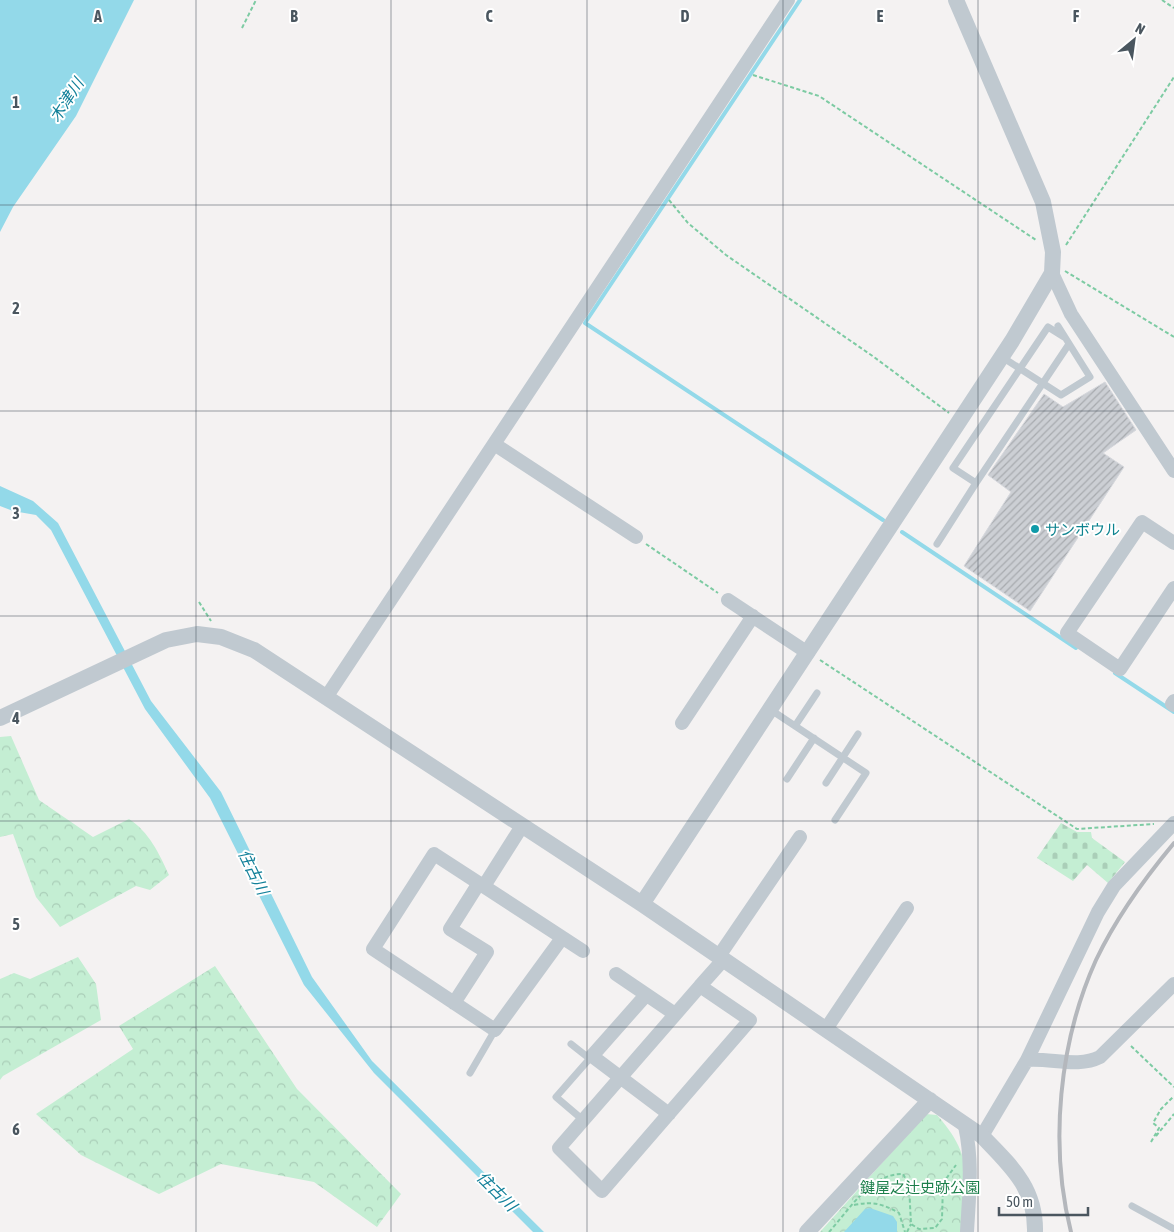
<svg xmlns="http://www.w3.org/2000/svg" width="1174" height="1232" viewBox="0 0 1174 1232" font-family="'Asap Condensed','Noto Sans JP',sans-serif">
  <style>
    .forest { fill: url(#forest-crowns) }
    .cemetery { fill: url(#cemetery-stones) }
    .water { fill: #93d9e9 }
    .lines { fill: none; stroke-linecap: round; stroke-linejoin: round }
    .stream { stroke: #93d9e9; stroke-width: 4 }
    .building { fill: url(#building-hatch); stroke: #d6d8dd }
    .path { stroke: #7dcba3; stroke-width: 2; stroke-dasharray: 4 2.5; stroke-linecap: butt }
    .service { stroke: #c0c9d0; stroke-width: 7 }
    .minor { stroke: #c0c9d0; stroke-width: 14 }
    .tertiary { stroke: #c0c9d0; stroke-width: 16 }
    .rail { stroke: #b4b7bc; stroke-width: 4 }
    .grid { fill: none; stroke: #4a565f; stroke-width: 1; stroke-opacity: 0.55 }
    .culture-dot { fill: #0f9aa8; stroke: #fff; stroke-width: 2 }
    .labels { text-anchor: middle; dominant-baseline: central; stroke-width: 4; stroke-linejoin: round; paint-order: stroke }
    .culture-label { font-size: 15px; fill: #0d838f; stroke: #fff; text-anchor: start }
    .park-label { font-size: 15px; fill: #1c7f4b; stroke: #fff }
    .water-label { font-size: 16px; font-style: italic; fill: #13819a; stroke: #fff }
    .grid-label { font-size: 16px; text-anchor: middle; font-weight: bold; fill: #4a565f; stroke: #fff; stroke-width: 4; stroke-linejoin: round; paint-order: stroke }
  </style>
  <defs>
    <pattern id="forest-crowns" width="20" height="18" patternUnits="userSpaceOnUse" patternTransform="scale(1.25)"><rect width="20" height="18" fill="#c4eed3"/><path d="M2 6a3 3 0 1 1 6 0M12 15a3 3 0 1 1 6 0" fill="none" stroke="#aaceb8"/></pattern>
    <pattern id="cemetery-stones" width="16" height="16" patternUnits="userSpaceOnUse" patternTransform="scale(1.25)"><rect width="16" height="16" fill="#c4eed3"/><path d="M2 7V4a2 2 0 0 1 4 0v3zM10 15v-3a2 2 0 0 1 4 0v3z" fill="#aaceb8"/></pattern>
    <pattern id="building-hatch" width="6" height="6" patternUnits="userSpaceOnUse" patternTransform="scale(1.25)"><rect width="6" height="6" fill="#cccfd4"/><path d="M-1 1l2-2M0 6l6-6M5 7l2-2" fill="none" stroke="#a8abaf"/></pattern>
  </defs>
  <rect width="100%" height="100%" fill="#f4f2f2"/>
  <path class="forest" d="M11,736l28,64 54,37 36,-18c20,13 30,34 40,56l-19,15 -14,-4 -76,41 -24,-30 -23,-63 -13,3v-100z
    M78,957l18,27 5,36 -98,56 -3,4v-101l14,-6 16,6z
    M215,966l82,123 104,105 -24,33 -63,-45 -93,-18 -62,30 -78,-39 -45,-41 97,-65 -14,-23z
    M926,1114l11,1c38,43 29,64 25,117h-142z"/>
  <path class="cemetery" d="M1061,823l16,9h14l1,6 33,24 -17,21 -21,-18 -14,16 -36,-23z"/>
  <path class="water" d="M0,0h134l-58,116 -63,91 -13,25z
    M0,486l33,15 25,22 93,178 70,91 91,185 60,84 172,171h-11l-159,-159 -70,-88 -94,-187 -65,-89 -94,-179 -15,-15 -23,-4 -13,-5z
    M870,1208l23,8 4,6v10h-53l21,-23z"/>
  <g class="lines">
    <path class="stream" d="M800,0l-215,323 298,197
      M902,532l174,116
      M1115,673l59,39"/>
  </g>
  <path class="building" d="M1105,382l31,48 -33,23 21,14 -94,144 -66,-45 47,-74 -23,-17 56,-81 19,13z"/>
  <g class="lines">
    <path class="path" d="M1162,0l12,8
      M242,28l14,-28
      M753,75l66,21 217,144
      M669,200l19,23 38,32 148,102 75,56
      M1066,245l108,-168
      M1065,271l109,66
      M646,544l72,49
      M199,602l12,19
      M820,660l257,169 77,-5
      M1131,1046l43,41
      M1156,1136l18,-22
      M1151,1142l8,-14 -6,-5 8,-14 13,-13
      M854,1205c19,-4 29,-1 45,8l6,19
      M829,1232c20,-22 42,-59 74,-58l6,11 2,39 8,5 16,-1 7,-9 1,-36 13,-18
      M907,1232l4,-8"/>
    <path class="service" d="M1002,357l59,38 29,-18 -32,-51
      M976,483l93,-139
      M937,544l39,-61 -23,-15 95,-141 16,10
      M771,710l95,63 -31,47
      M795,726l22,-33
      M787,779l27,-41
      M826,783l32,-49
      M571,1044l19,15
      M470,1073l25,-43
      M583,1120l-27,-23 36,-41
      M1132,1206l42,23"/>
    <path class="minor" d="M1052,273l19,41 103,157
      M494,444l142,93
      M1174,543l-32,-21 -75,111 53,36 54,-81
      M728,600l80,53
      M327,696l461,-696
      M1174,701l-2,3 2,1
      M682,723l71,-107
      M484,886l38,-60
      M562,938l-67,92 -122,-81 61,-95 149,97
      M719,956l81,-119
      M616,974l59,40
      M700,986l50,34 -148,171 -43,-43z
      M700,986l24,-27
      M646,995l-54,61 77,58
      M454,1003l33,-51 -37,-23 29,-46
      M826,1029l81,-121
      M1027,1060c25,-2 51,8 73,-3l74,-73
      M965,1126c8,36 4,70 2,106
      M982,1136l45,-76 71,-148 16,-26 60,-63"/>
    <path class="tertiary" d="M0,718l166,-78 31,-6 24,3 33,13 388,254 340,232c29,30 54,52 53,96
      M642,904l370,-563 40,-68 1,-21 -10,-50 -87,-202
      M807,1232l123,-132"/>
    <path class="rail" d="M1071,1232c-22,-87 -12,-190 25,-272 20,-42 48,-81 78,-117"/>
  </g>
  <path class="grid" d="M196,0v1232M391,0v1232M587,0v1232M783,0v1232M978,0v1232M0,205h1174M0,411h1174M0,616h1174M0,821h1174M0,1027h1174"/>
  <circle class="culture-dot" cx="1035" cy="529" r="5"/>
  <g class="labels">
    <g class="culture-label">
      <text x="1045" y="529">サンボウル</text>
    </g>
    <g class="park-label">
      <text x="920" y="1187">鍵屋之辻史跡公園</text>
    </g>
    <g class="water-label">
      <text transform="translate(66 100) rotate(-57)">木津川</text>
      <text transform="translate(254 872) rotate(64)">住古川</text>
      <text transform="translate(497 1191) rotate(45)">住古川</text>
    </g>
  </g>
  <g class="grid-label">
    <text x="98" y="22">A</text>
    <text x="294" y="22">B</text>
    <text x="489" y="22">C</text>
    <text x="685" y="22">D</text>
    <text x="880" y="22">E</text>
    <text x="1076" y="22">F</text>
    <text x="16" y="108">1</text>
    <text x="16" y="314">2</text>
    <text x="16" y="519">3</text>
    <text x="16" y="724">4</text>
    <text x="16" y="930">5</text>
    <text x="16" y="1135">6</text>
  </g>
  <g transform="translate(1134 40) rotate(29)" stroke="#ffffff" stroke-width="4" paint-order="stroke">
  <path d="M0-4L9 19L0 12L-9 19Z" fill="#4a565f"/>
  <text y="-8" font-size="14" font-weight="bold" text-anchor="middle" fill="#4a565f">N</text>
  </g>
  <path d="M999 1207v8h89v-8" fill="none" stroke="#4a565f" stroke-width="2.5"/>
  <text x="1006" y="1207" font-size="15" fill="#4a565f" stroke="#ffffff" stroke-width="4" paint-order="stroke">50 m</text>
</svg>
